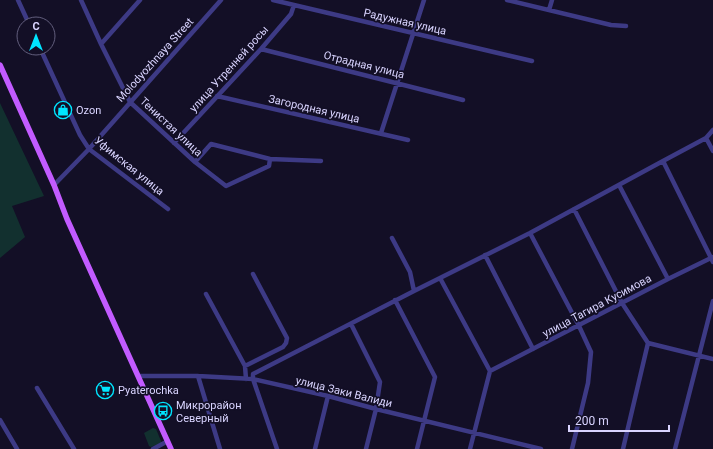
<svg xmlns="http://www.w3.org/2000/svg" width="713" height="449" viewBox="0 0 713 449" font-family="Roboto,sans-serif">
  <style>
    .green { fill: #12302f }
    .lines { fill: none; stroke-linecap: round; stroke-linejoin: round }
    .minor { stroke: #3d3a85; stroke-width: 4.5 }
    .major { stroke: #c25bff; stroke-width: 5.5 }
    .labels { text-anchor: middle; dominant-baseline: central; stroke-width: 3.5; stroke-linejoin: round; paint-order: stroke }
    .street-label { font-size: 11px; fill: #d9d4ff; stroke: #130f26 }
    .poi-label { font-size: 11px; fill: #d9d4ff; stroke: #130f26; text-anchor: start }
  </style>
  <rect width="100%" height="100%" fill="#130f26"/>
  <path class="green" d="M0,103l44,93 -32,10 13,31 -25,21z
    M153,428l3,1 5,12v2l-10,4 -2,-1 -5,-13z"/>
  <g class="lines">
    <path class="minor" d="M18,0l11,24
      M81,0l20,44 29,58 65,60 31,24 43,-20 1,-7
      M273,0l259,61
      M507,0l104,25 15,1
      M549,10l3,-10
      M101,44l39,-44
      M40,48l40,87 9,14 79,60
      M261,49l202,51
      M217,96l191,44
      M381,133l43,-133
      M706,138l7,13
      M174,143l87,-94 30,-35 3,-9
      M663,161l50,101
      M195,162l16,-18 59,15 51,2
      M54,185l35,-36 132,-149
      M619,185l49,94
      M574,209l48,94 26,40 65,16
      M530,233l49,93 12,26 -3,31 -16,66
      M392,238l18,34 4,19
      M485,255l48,94
      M440,278l50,93 -20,78
      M206,294l39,72 1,13
      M395,300l40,77 -18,72
      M351,324l29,58 -4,27 -10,40
      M245,366l38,-19 3,-4 1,-5 -34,-64
      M490,371l178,-92 45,-22
      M139,376h59l55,3 75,17 48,13 165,40
      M198,376l22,73
      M37,388l37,61
      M0,420l17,29
      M153,449l15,-8
      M277,449l-24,-70v-5l161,-83 116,-58 133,-72 43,-23 7,-8
      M315,449l13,-53
      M623,449l25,-106
      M675,449l38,-148"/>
    <path class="major" d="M0,65l54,120 13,34 104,230"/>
  </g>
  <defs>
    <symbol id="shop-ring" viewBox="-11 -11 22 22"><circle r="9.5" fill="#130f26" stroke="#00e5ff" stroke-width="1.5"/><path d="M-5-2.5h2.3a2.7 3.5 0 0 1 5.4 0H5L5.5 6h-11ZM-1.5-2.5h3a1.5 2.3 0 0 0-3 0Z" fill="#00e5ff"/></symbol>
    <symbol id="supermarket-ring" viewBox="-11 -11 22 22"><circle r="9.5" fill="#130f26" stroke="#00e5ff" stroke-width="1.5"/><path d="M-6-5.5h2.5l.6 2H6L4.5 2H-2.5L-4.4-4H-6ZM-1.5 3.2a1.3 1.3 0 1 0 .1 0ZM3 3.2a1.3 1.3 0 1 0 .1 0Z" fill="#00e5ff"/></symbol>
    <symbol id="bus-ring" viewBox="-11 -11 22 22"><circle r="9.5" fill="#130f26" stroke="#00e5ff" stroke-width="1.5"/><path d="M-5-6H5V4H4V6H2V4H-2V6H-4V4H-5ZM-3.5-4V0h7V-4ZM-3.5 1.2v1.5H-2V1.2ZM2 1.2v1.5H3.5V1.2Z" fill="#00e5ff"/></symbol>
  </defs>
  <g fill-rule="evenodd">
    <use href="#shop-ring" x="53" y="100" width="20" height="20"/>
    <use href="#supermarket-ring" x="95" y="380" width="20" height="20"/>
    <use href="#bus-ring" x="153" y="401" width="20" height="20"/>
  </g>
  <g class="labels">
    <g class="street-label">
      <text transform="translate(405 22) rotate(13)">Радужная улица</text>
      <text transform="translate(155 60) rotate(-48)">Molodyozhnaya Street</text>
      <text transform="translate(364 65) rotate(14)">Отрадная улица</text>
      <text transform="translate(229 69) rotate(-48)">улица Утренней росы</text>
      <text transform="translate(314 109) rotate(13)">Загородная улица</text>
      <text transform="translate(171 127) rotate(43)">Тенистая улица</text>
      <text transform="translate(129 166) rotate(39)">Уфимская улица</text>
      <text transform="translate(597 306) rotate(-28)">улица Тагира Кусимова</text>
      <text transform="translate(344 392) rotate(14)">улица Заки Валиди</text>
    </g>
    <g class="poi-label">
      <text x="76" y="110">Ozon</text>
      <text x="118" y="390">Pyaterochka</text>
      <text x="176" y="405">Микрорайон<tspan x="176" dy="13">Северный</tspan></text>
    </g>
  </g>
  <g transform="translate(36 36)"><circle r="19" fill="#130f26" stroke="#625e7d"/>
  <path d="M0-3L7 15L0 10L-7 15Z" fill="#00e5ff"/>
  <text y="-6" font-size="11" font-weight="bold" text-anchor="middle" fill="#d9d4ff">С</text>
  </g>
  <path d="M569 425v6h100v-6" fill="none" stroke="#d9d4ff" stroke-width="2"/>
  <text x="575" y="425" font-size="12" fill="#d9d4ff" stroke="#130f26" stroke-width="3" paint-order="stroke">200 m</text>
</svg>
